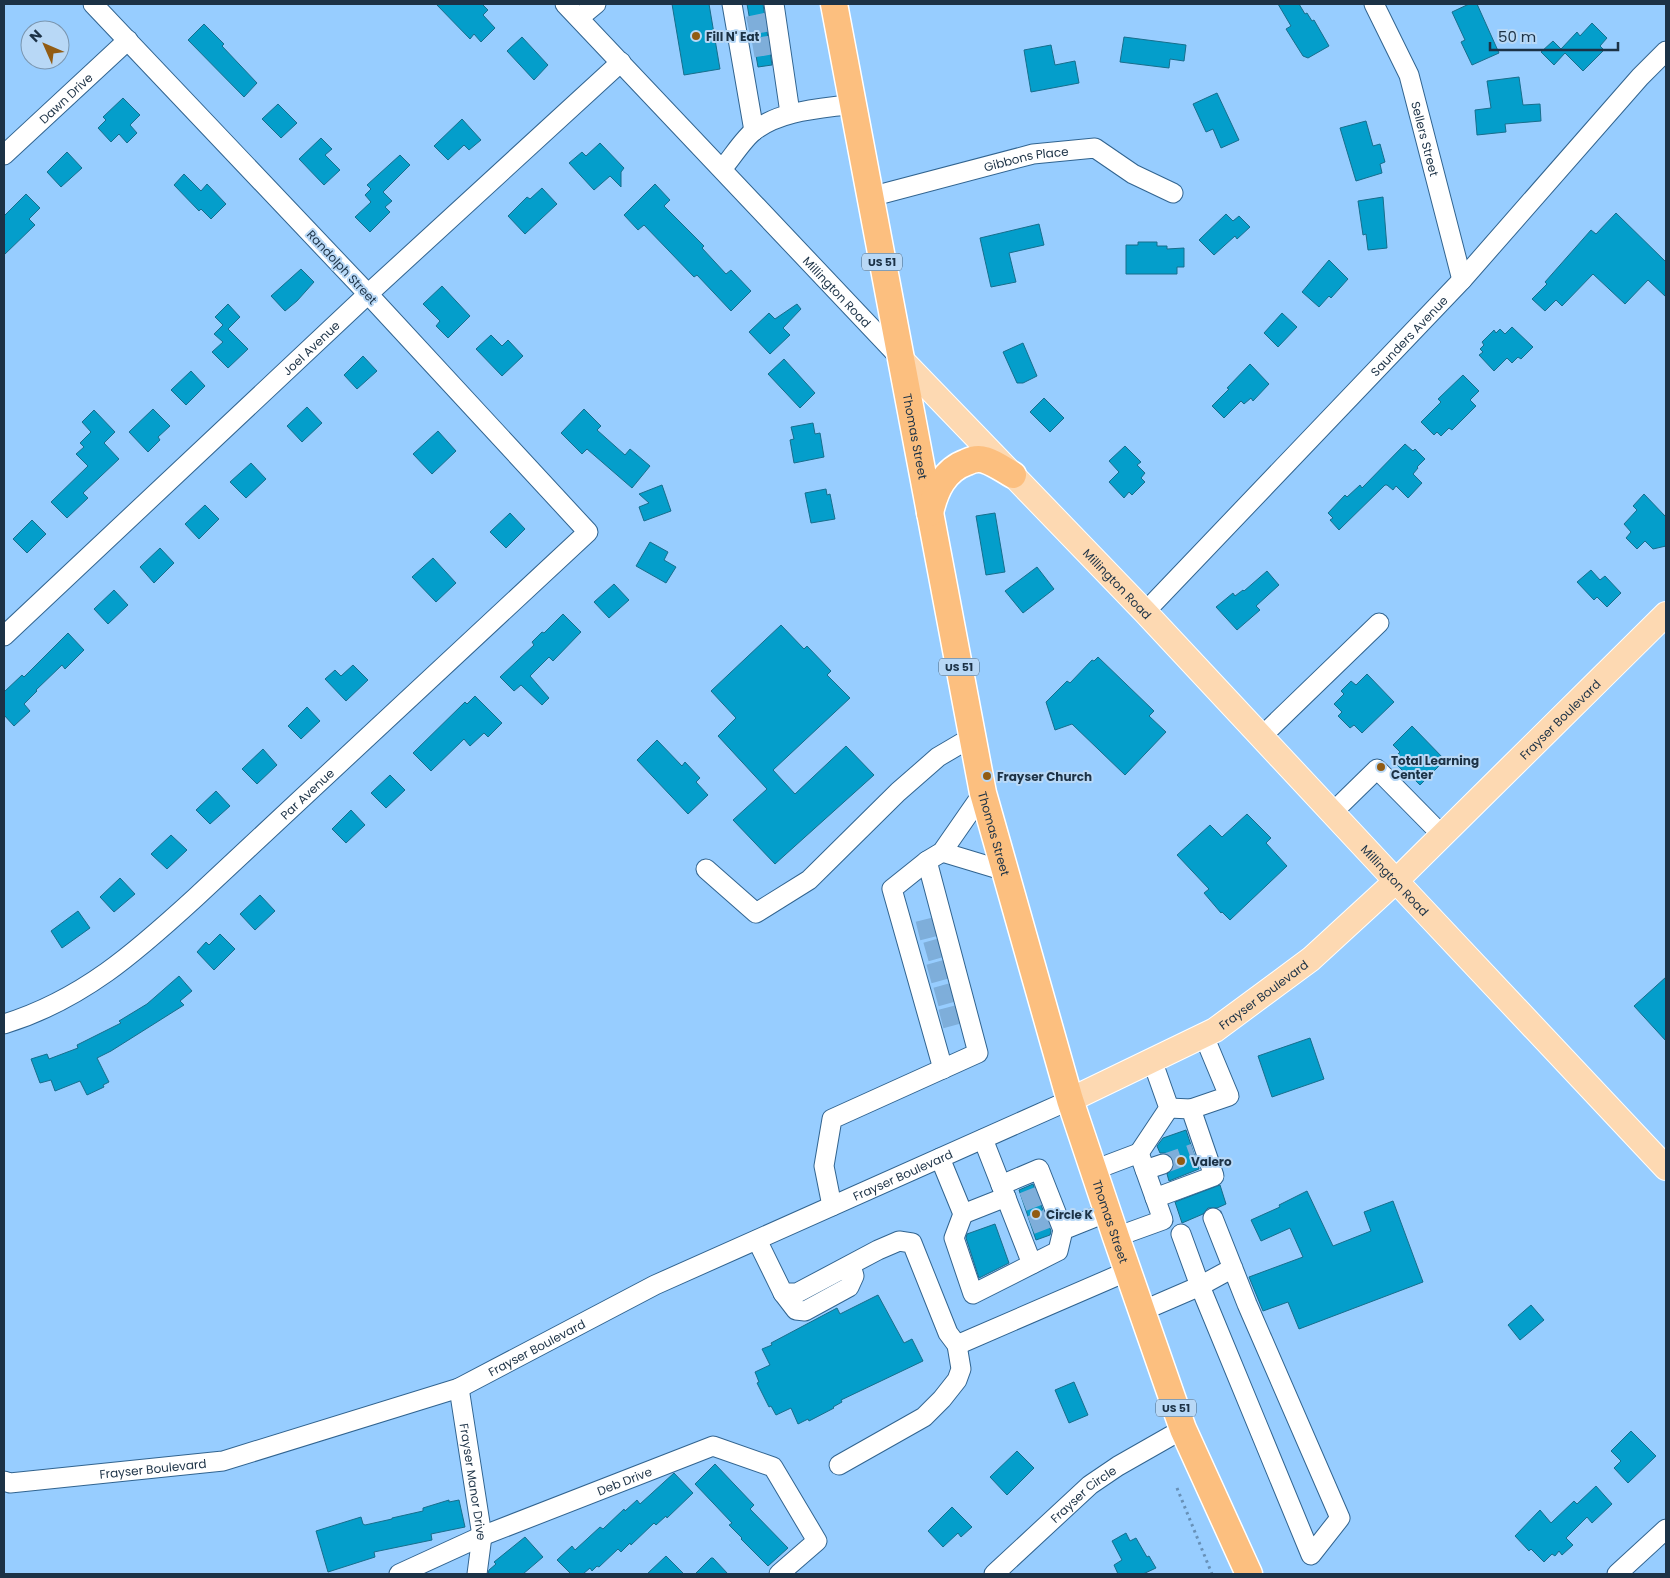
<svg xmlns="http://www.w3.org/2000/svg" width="1670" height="1578" viewBox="0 0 1670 1578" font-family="Poppins,sans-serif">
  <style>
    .building { fill: #049ecb; stroke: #176e8c }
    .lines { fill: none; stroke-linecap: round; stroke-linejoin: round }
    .minor-tunnel { stroke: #7eaeda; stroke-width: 19; stroke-dasharray: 19 9; stroke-linecap: butt }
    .minor-casing { stroke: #316490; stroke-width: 21 }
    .major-casing { stroke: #fff; stroke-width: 26 }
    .highway-casing { stroke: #fff; stroke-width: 29 }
    .path { stroke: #6790b7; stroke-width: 3; stroke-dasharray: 2.5 4; stroke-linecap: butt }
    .minor { stroke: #fff; stroke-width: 19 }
    .major { stroke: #fdd9b2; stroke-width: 24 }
    .highway { stroke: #fcbf7f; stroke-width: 26 }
    .poi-dot { fill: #925c13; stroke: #b8d8f6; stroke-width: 2 }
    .labels { text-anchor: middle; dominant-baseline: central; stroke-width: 4; stroke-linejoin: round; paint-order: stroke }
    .shield { fill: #b8d8f6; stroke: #4b647b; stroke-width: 1 }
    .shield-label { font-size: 11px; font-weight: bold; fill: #1c3246 }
    .poi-label { font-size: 12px; font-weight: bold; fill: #1c3246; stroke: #b8d8f6; text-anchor: start }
    .street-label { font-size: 12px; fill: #1c3246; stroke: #b8d8f6 }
  </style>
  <rect width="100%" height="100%" fill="#97cdff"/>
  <path class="building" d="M436,4h46l6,6 -5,5 12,13 -14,14 -7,-8 -4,5z
    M672,4h37l11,65 -36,6z
    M747,4h16l9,61 -14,2z
    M1278,4h21l6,10 2,-1 5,8 2,-1 15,26 -21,12 -5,-2 -17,-27 5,-3z
    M1469,4h8l22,49 -27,12 -11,-23 4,-2 -13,-28z
    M1592,23l15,15 -7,8 4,4 -21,21 -18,-18 -11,12 -13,-13 12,-11 8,8 16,-17 3,4z
    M204,24l20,20 -2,2 35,37 -13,14 -56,-57z
    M522,37l26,28 -14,15 -27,-29z
    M1124,37l62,8 -2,16 -14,-2 -1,9 -49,-6z
    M1051,45l4,20 20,-4 4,22 -48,9 -7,-42z
    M1519,77l4,28 17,-1 1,17 -36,3 1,8 -29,3 -2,-25 16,-2 -4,-27z
    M1217,93l22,47 -18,8 -8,-19 -7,3 -13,-28z
    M123,98l17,17 -10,10 7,8 -10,10 -8,-9 -8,8 -13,-14 8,-8 -3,-3z
    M278,104l19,19 -16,15 -19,-19z
    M462,119l19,21 -12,10 -5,-5 -16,15 -14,-14z
    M1366,121l7,25 7,-2 5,18 -5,2 2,9 -26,8 -16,-53z
    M321,138l11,11 -7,6 15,15 -16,15 -25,-26z
    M600,143l24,25 -3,4v15l-11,-11 -16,14 -25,-27 13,-11 4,4z
    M67,152l15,16 -21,19 -14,-15z
    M400,155l10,10 -27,27 9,9 -7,6 5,5 -20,20 -15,-15 16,-15 -6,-7 6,-6 -4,-4z
    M184,174l17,17 6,-7 19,20 -15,15 -10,-10 -2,2 -25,-26z
    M655,184l15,16 -6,6 40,40 -2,2 24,26 5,-4 20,21 -20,20 -34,-36 -3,2 -50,-52 -6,5 -14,-15z
    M542,188l15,16 -32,30 -17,-18 19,-19 3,2z
    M26,194l14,14 -11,11 6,6 -31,30v-39z
    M1383,197l4,51 -19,2 -2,-16 -3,1 -5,-34z
    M1616,213l50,49v35l-18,-17 -23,24 -32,-30 -31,32 -6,-6 -11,11 -13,-12 15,-15 -2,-2 46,-52 5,4z
    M1226,214l7,7 6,-5 11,11 -13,12 -2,-3 -21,19 -15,-15z
    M1039,224l5,21 -35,8 7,29 -25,5 -11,-49z
    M1138,242h19v4h10v3l17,-1v19h-7v7h-51v-29h12z
    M1329,260l19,19 -17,19 -2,-2 -10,11 -17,-15z
    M301,269l13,13 -17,19 -12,10 -14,-15z
    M442,286l28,30 -22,22 -12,-12 4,-5 -17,-17z
    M228,304l12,13 -12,12 20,20 -20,19 -16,-16 11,-10 -9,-8 9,-9 -8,-8z
    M797,304l4,5 -18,19 7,7 -20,19 -21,-22 20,-19 6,6z
    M1282,313l15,14 -19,20 -14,-14z
    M1512,327l21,20 -12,12 -3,-2 -6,6 -5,-5 -13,13 -15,-16 4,-3 -3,-3 4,-4 -2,-3 12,-12 2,3 4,-4 5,5z
    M491,335l11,11 6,-6 15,16 -21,20 -26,-27z
    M1023,343l14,33 -14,7h-6l-14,-31z
    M363,356l14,15 -20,18 -13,-14z
    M784,359l31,34 -15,15 -32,-34z
    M1250,364l19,20 -16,17 -2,-3 -7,6 -3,-3 -17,17 -12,-12 17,-17 -2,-1z
    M191,371l14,15 -19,19 -15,-15z
    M1463,375l16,16 -9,9 6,6 -24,24 -3,-2 -8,8 -4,-4 -3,3 -13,-13 20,-20 -3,-3z
    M1044,398l20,20 -14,14 -20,-20z
    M307,407l15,16 -20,19 -15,-16z
    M153,409l17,17 -12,11 2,3 -12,12 -19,-20z
    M584,409l17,17 -4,4 28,25 5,-6 20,17 -18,22 -45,-39 -5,5 -21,-21z
    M94,410l21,22 -11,11 15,16 -36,34 5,5 -21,20 -16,-16 37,-36 -12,-12 8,-7 -4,-4 11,-11 -9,-10z
    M813,423l2,11 5,-1 4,24 -30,6 -4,-23 4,-1 -3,-12z
    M438,431l18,20 -24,23 -19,-20z
    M1405,444l8,7 2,-2 10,10 -8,8 1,1 -5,6 9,9 -14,15 -12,-12 -3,4 -6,-5h-2l-46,45 -9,-10 3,-2 -5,-5 17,-18 2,2 13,-12 2,3z
    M1125,446l16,16 -4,3 8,8 -4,5 4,4 -13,13 -3,-3 -5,6 -15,-16 10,-10 -10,-11z
    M251,463l15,16 -20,19 -16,-16z
    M662,485l9,26 -27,10 -5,-14 10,-4 -10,-9z
    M826,489l1,6 3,-1 5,25 -24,4 -6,-30z
    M1644,494l22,23v29l-13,3 -8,-8 -8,8 -11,-11 5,-6 -7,-8 13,-14 -4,-4z
    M205,505l14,14 -20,20 -14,-15z
    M510,513l15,16 -19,19 -16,-16z
    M995,513l10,59 -19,3 -10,-59z
    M32,520l14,14 -19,19 -14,-14z
    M650,542l18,10 -4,8 12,7 -10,16 -30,-17z
    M160,548l14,15 -20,20 -14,-16z
    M433,558l23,25 -20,19 -24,-25z
    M1037,567l17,22 -31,24 -18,-22z
    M1591,570l9,10 5,-4 16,17 -14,14 -10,-10 -3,3 -17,-18z
    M1267,571l12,14 -23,21 4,4 -23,20 -21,-23 17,-14 2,3 8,-6 1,1z
    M614,584l15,16 -20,18 -15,-16z
    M114,590l14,15 -20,19 -14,-15z
    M563,614l18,18 -28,29 -4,-4 -19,19 19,22 -7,7 -21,-20 -7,6 -14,-14 34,-32 -2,-3 10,-10 2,1z
    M781,625l23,24 3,-3 24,25 -4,4 23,23 -77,72 22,24 51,-48 28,29 -99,89 -42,-44 34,-31 -49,-53 18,-18 -25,-27z
    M68,633l16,17 -19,19 -3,-4 -26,25 1,1 -13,13 6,7 -16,15 -10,-11v-23l18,-17 2,2z
    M1098,657l56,54 -5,5 17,16 -41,43 -53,-51 -17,6 -9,-28 21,-21 3,2 22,-23 2,1z
    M353,665l15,15 -22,21 -21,-22 10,-9 6,6z
    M1367,674l27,28 -32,31 -8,-8 -4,3 -12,-12 4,-4 -8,-8 10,-10 -3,-3 10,-10 5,4z
    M475,696l27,27 -14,14 -4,-4 -14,13 -6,-7 -33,32 -18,-18 52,-51 2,2z
    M307,707l13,14 -19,18 -13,-13z
    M1412,726l33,34 -25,25 -8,-8 -1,2 -19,-19 8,-8 -7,-7z
    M657,740l25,26 3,-4 15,16 -4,4 12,13 -20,19 -51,-54z
    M263,749l14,16 -20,19 -15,-15z
    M390,775l15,15 -19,18 -15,-15z
    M216,791l14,15 -20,18 -14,-14z
    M351,810l14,15 -19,18 -14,-14z
    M1247,814l24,24 -5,5 21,23 -57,54 -8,-8 -1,1 -17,-20 5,-4 -32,-34 33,-30 12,12z
    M171,835l16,15 -20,19 -16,-15z
    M120,878l15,16 -21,18 -14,-15z
    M260,895l15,16 -20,19 -15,-16z
    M78,911l12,17 -28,20 -11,-17z
    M220,934l15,15 -21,21 -17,-18 9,-10 3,3z
    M179,976l13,15 -12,10 4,4 -73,46 -14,7 12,24 -6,3 1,2 -17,8 -7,-14 -25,10 -4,-11 -11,3 -9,-24 16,-5 2,5 29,-11 -1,-3 44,-22 -2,-2 28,-17z
    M1666,977v64l-32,-35z
    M1310,1038l14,41 -52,18 -14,-41z
    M1186,1130l13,39 -30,12 -2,-7 7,-7 -1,-7 -3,-5 -5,-2h-5l-3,-7 6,-8z
    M1033,1184l18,47 -1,4 -14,5 -17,-50z
    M1220,1185l6,19 -9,4h-9l-5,6 -21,9 -7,-21z
    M1307,1191l26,55 38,-15 -7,-19 29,-11 30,81 -124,47 -11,-27 -25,9 -14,-34 54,-20 -13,-29 -29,13 -10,-21 29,-13 -1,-2z
    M995,1224l14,39 -30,15 -13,-40 1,-4z
    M878,1295l26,48 8,-4 11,22 -82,39 1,2 -9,5 1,1 -25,13 -1,-2 -10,5 -7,-16 -15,7 -5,-9 -2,1 -12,-24 2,-1 -4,-10 15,-7 -8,-16 10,-4 -1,-2 66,-35 3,6z
    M1531,1305l13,15 -24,20 -12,-15z
    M1074,1382l14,33 -19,8 -14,-33z
    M1631,1431l25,25 -28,27 -14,-15 7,-7 -10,-10z
    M1017,1451l17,17 -27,27 -17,-18z
    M715,1464l39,41 -4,4 38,39 -20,18 -27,-27 1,-1 -13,-13 3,-2 -37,-39z
    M674,1473l19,20 -26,25 -1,-2 -10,9 -2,-2 -23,22 -1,-2 -9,9 -3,-3 -19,18 -2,-1 -5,5 -2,-3 -7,6h-12l-14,-14 15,-14 3,4 25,-23 3,2 21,-20 1,2 12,-11 3,4z
    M1596,1486l16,18 -20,19 -5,-6 -21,21 7,7 -11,10 -3,-4 -4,5 -3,-2 -8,8 -13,-13 -2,2 -14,-15 25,-26 11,13 23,-22 3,3z
    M449,1500v2l10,-2 6,27 -34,7 1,6 -58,12 1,5 -47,15 -12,-41 45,-14 2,7 2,1 27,-6v-1l31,-7v-3z
    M952,1507l20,20 -11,10 -3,-4 -15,14 -15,-16z
    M1126,1533l4,8 6,-3 11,19 2,-1 7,12 -13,6h-25l-4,-9 8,-5 -10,-19z
    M525,1537l18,20 -20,17h-35l1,-4 7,-6 -2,-2z
    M666,1556l18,18h-37z
    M711,1558h2l15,16h-33z"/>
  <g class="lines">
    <path class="minor-tunnel" d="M748,26l19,-4
      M753,48l18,-3
      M918,931l16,-4
      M926,952l14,-4
      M929,974l18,-5
      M936,997l18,-5
      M941,1019l19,-5
      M1163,1164l31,-11
      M1023,1202l18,-7
      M1031,1225l18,-7"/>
    <defs>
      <g id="minor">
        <path id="s1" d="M565,4l336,355"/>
        <path d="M732,4l22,127"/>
        <path d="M774,4l16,109"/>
        <path id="s2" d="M1374,4l35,71 53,205"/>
        <path d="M579,18l17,-14"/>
        <path id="s3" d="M4,155l124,-115"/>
        <path d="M722,169c10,-11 21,-30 33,-39 28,-20 64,-21 98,-26"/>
        <path id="s4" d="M870,197l163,-43 62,-6 38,26 40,19"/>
        <path id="s5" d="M1145,612l317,-332 178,-203 26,-26"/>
        <path id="s6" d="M4,636l364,-342 253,-232"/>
        <path d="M1261,737l118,-114"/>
        <path d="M1332,813l45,-44 65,66"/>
        <path d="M942,852l63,19"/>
        <path d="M927,861l-35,28 51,180"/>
        <path d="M706,869l50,44 53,-33 89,-88 40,-35 34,-20"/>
        <path id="s7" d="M4,1024c78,-24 132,-72 191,-126 35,-33 70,-65 105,-98 96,-89 192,-178 288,-268l-220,-238 -275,-290"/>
        <path d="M1191,1109l38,-13 -25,-60"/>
        <path d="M983,1139l49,125"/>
        <path d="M1139,1153l30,-45 -17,-48"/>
        <path d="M940,1158l23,56 -9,24 19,56 85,-43 5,-21 45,-18"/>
        <path d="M1094,1170l45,-17 24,67 -47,17"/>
        <path d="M1145,1170l18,-6"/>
        <path d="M1001,1185l38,-16 24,61"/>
        <path d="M1155,1198l59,-22 -23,-67 -22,-1"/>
        <path d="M832,1206l-8,-40 8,-47 146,-66 -51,-192 15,-9 41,-59"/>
        <path d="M963,1214l43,-17"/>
        <path d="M1213,1218l34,86 93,214 -29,37 -111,-269 33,-18"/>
        <path d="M757,1240l26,53h14l81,-43 21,-9 13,2 36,90 9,12 171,-74"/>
        <path d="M783,1293l13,17 9,1 44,-24 5,-11 -3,-11"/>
        <path d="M1142,1311l58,-25 -19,-52"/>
        <path id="s8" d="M459,1388l23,148 -5,38"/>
        <path d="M839,1465l85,-48 18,-18 15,-19 4,-11 -4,-24"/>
        <path id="s9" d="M4,1481l6,2 213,-22 236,-73 196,-103 415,-185"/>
        <path id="s10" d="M399,1574l83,-38 231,-90 60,21 44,74 -38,33"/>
        <path id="s11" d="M994,1574l96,-89 28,-19 65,-37"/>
        <path d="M1617,1574l49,-45"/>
      </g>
      <g id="major">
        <path id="s12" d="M901,359l244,253 251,269 270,287"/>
        <path id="s13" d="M1070,1100l145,-70 96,-71 85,-78 270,-267"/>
      </g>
      <g id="highway">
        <path id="s14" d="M834,4l149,789 87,307 46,137 67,192 66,145"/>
        <path d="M930,513c5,-22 14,-43 37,-51 6,-3 12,-4 18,-2 10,3 19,10 28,15"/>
      </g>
    </defs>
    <use href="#minor" class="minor-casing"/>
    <use href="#major" class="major-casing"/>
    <use href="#highway" class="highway-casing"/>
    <path class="path" d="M1177,1488l35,86"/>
    <use href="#minor" class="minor"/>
    <use href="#major" class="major"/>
    <use href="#highway" class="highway"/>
  </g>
  <g class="poi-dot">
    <circle cx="696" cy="36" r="5"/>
    <circle cx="1381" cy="767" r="5"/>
    <circle cx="987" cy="776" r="5"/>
    <circle cx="1181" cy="1161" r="5"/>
    <circle cx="1036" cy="1214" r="5"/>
  </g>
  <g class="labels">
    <g class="shield">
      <rect x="862" y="253.5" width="40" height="17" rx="4"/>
      <rect x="939" y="658.5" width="40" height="17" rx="4"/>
      <rect x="1156" y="1399.5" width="40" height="17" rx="4"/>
    </g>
    <g class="shield-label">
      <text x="882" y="262">US 51</text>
      <text x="959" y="667">US 51</text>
      <text x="1176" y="1408">US 51</text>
    </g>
    <g class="poi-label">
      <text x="706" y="36">Fill N' Eat</text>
      <text x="1391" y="760">Total Learning<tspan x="1391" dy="14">Center</tspan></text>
      <text x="997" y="776">Frayser Church</text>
      <text x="1191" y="1161">Valero</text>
      <text x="1046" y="1214">Circle K</text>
    </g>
    <g class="street-label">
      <text stroke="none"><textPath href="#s3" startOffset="84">Dawn Drive</textPath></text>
      <text stroke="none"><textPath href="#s2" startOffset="145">Sellers Street</textPath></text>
      <text stroke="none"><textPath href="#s4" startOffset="161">Gibbons Place</textPath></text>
      <text transform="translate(342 267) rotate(47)">Randolph Street</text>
      <text stroke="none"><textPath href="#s1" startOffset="396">Millington Road</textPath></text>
      <text stroke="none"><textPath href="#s5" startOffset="382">Saunders Avenue</textPath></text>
      <text stroke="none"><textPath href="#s6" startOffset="421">Joel Avenue</textPath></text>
      <text stroke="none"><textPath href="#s14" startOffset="440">Thomas Street</textPath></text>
      <text stroke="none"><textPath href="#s12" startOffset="312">Millington Road</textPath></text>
      <text stroke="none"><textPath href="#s13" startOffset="626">Frayser Boulevard</textPath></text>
      <text stroke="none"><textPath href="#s7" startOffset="384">Par Avenue</textPath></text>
      <text stroke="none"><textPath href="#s14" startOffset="845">Thomas Street</textPath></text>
      <text stroke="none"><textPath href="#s12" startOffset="718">Millington Road</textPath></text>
      <text stroke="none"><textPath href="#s13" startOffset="221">Frayser Boulevard</textPath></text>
      <text stroke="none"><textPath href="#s9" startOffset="960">Frayser Boulevard</textPath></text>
      <text stroke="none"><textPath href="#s14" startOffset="1250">Thomas Street</textPath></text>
      <text stroke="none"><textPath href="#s9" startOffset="555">Frayser Boulevard</textPath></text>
      <text stroke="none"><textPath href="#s9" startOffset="150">Frayser Boulevard</textPath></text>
      <text stroke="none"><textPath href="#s10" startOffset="244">Deb Drive</textPath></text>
      <text stroke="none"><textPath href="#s8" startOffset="95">Frayser Manor Drive</textPath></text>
      <text stroke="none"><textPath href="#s11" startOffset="120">Frayser Circle</textPath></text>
    </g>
  </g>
  <rect width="1670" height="1578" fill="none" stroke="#1c3246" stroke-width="10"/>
  <g transform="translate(45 45) rotate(315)"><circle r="24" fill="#b8d8f6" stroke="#7a96b0"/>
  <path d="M0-4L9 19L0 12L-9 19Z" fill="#925c13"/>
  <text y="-8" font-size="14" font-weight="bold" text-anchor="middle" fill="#1c3246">N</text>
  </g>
  <path d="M1490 42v8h128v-8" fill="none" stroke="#1c3246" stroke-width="2.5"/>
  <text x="1498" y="42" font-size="15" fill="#1c3246" stroke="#b8d8f6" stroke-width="4" paint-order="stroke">50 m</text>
</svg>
